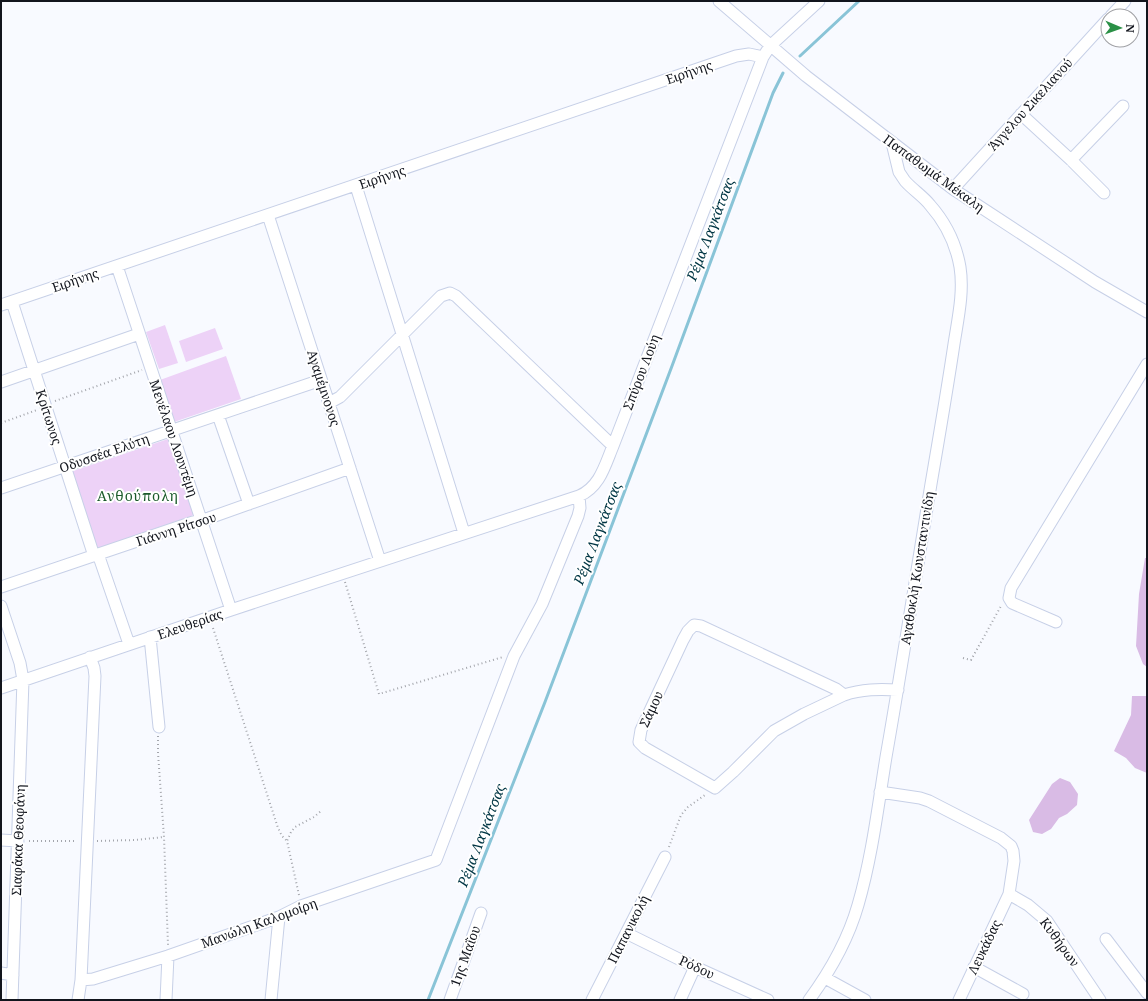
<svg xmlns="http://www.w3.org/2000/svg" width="1148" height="1001" viewBox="0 0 1148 1001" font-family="'Noto Serif',serif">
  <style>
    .green { fill: #edd2f7 }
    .forest { fill: #d9bbe5 }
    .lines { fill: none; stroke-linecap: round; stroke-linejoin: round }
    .stream { stroke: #89c4d7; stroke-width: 3 }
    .minor-casing { stroke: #c7d0e7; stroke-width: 13 }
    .path { stroke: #a4a6ac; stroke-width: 2; stroke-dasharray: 1 3; stroke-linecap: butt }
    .minor { stroke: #fff; stroke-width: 11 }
    .labels { text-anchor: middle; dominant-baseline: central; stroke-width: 4; stroke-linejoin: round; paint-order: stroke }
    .street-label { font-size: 13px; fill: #12151d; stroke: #fff }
    .water-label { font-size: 14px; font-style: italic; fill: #003644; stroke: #fff }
    .neighbourhood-label { font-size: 14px; letter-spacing: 1px; fill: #1b5a2b; stroke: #fff }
  </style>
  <rect width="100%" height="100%" fill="#f8faff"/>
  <path class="green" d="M165,325l13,38 -19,6 -13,-37z
    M215,328l8,21 -37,13 -7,-21z
    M226,356l15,43 -67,23 -14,-42z
    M168,439l26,76 -98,34 -26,-77z"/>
  <path class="forest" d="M1145,558h2v109l-4,-3 -7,-18 3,-52z
    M1132,696h15v77l-12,-5 -9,-10 -12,-7 17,-36z
    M1060,778l10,4 8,12 -1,11 -10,9 -8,4 -8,11 -9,5 -9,-2 -4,-12 23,-36z"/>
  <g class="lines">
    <path class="stream" d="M800,56l59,-55
      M428,1000l117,-298 127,-336 101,-273 10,-20"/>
    <defs>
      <path id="minor" d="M719,1l87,75 147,113 142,93 52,30
        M1111,16l14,-15
        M1021,114l50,46 33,33
        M1071,160l52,-54
        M356,186l108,347
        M953,189l155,-170
        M268,215l112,346
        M117,266l114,344
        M12,302l82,254
        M1,305l735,-249 13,-2 14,3
        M1,382l138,-48
        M329,403l11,-6 101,-101 9,-3 6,3 157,150
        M218,415l31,89
        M1,488l320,-108
        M98,554l31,90
        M1,587l192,-65 16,-4 141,-50
        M1,606l19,57 3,17 -11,320
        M1056,622l-44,-19 -3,-5 2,-10 136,-224
        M150,637l9,90
        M1,688l230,-78 348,-114c21,-9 26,-31 34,-50l150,-389 7,-11 49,-45
        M844,695l-40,19 -30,17 -41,41 -18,16 -70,-40 -6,-6 2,-12 42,-90 5,-9 6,-6 7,1 135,63 8,6c18,-6 35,-6 54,-5
        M880,792l40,6 9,3 72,37 10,8 2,5 1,10 -5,33 -50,106
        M1,840l17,1
        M1009,894l19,11 19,16 53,79
        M626,933l69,34 73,33
        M1106,939l41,54
        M974,967l49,27
        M1,973l12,2
        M825,978l40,22
        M81,980l12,-1 75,-23 111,-39 22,-11 135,-46 78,-204 28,-52 36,-88 2,-8 -1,-12
        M78,1000l3,-20 14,-304 -1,-8 -4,-11
        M166,1000l2,-44
        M271,1000l8,-83
        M450,1000l31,-87
        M592,1000l73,-143
        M680,1000l15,-33
        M809,1000c22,-30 39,-60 49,-95 14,-48 20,-99 28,-148 16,-91 30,-182 45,-273 8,-47 16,-93 23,-140 4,-26 10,-52 6,-77 -4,-23 -15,-45 -30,-62 -7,-9 -17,-15 -25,-24l-6,-9 -7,-29"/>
    </defs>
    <use href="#minor" class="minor-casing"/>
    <path class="path" d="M55,401l87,-31
      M1,423l36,-13
      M345,582l34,112 124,-37
      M213,628l65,200 4,8 5,5
      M963,658l8,2 30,-54
      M158,736v17l6,84 4,108
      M29,841h47
      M97,841l38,-1 29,-3
      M669,847l12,-32 7,-8 17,-12
      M299,895l-12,-54 4,-9 4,-5 19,-10 7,-6"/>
    <use href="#minor" class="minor"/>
  </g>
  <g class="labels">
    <g class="street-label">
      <text transform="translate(689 72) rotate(-19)">Ειρήνης</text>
      <text transform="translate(1030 104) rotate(-48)">Άγγελου Σικελιανού</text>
      <text transform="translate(934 173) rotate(36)">Παπαθωμά Μέκαλη</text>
      <text transform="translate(382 177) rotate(-19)">Ειρήνης</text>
      <text transform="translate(75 280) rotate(-19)">Ειρήνης</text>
      <text transform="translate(641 372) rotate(-69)">Σπύρου Λούη</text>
      <text transform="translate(324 388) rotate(72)">Αγαμέμνονoς</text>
      <text transform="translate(49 417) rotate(72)">Κρίτωνος</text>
      <text transform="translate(174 438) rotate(71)">Μενέλαου Λουντέμη</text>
      <text transform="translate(104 453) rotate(-19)">Οδυσσέα Ελύτη</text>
      <text transform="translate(176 529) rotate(-18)">Γιάννη Ρίτσου</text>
      <text transform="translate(917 568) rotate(-81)">Αγαθοκλή Κωνσταντινίδη</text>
      <text transform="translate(190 624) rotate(-19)">Ελευθερίας</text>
      <text transform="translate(651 709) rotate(-65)">Σάμου</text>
      <text transform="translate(18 840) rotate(-88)">Σιαφάκα Θεοφάνη</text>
      <text transform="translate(259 923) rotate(-20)">Μανώλη Καλομοίρη</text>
      <text transform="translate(628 929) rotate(-63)">Παπανικολή</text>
      <text transform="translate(1060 942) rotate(54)">Κυθήρων</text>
      <text transform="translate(984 947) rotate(-64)">Λευκάδας</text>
      <text transform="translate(465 956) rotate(-70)">1ης Μαΐου</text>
      <text transform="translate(697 967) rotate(25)">Ρόδου</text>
    </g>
    <g class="water-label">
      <text transform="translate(710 229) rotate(-69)">Ρέμα Λαγκάτσας</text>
      <text transform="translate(597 533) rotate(-69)">Ρέμα Λαγκάτσας</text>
      <text transform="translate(481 835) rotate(-69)">Ρέμα Λαγκάτσας</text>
    </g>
    <g class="neighbourhood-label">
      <text x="138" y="495">Ανθούπολη</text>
    </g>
  </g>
  <rect width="1148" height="1001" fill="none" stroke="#12151d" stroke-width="4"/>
  <g transform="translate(1120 28) rotate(92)"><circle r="19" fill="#ffffff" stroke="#a0a1a5"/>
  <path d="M0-3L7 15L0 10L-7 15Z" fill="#2a9046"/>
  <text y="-6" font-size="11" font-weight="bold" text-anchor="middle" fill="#12151d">N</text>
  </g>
</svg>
